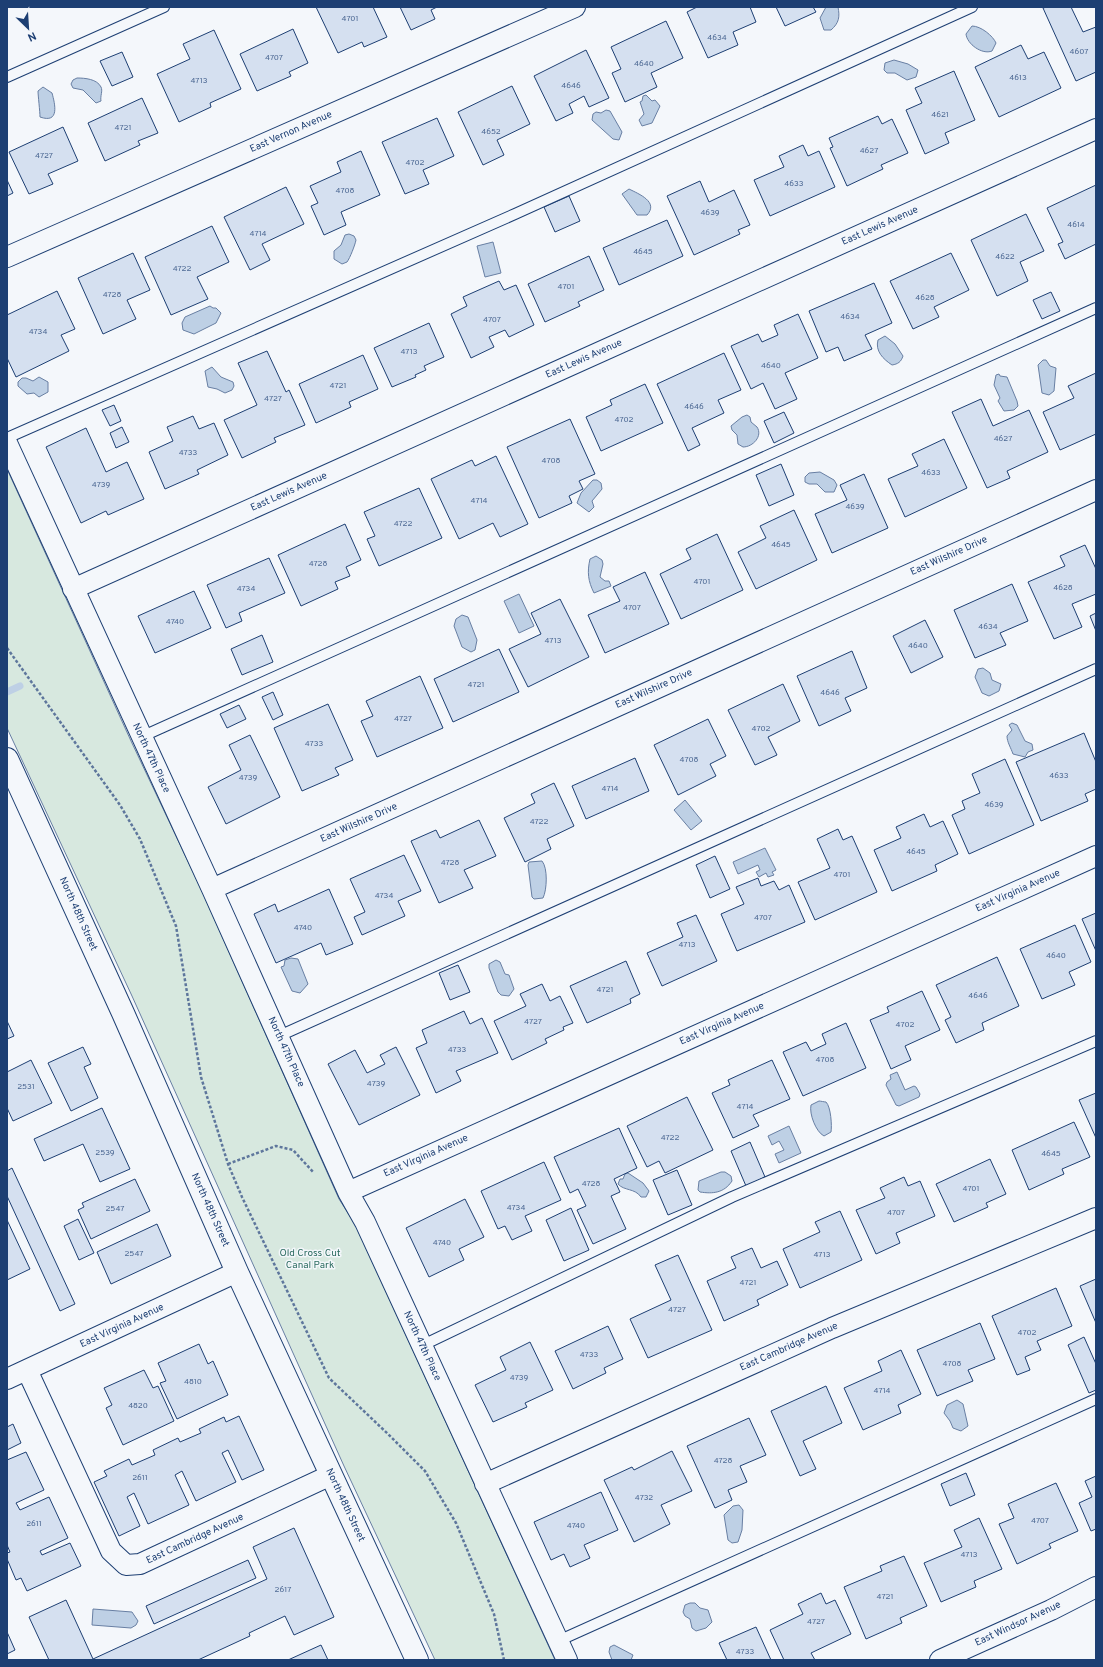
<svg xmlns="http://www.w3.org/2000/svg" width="1103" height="1667" viewBox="0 0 1103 1667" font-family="Overpass,sans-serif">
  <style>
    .green { fill: #d7e8df; stroke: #687fa3 }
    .water { fill: #bed0e5; stroke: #687fa3 }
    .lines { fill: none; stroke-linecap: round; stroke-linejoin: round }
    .stream { stroke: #bed0e5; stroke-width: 7 }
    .building { fill: #d5e0f0; stroke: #1d3f73 }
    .lane-casing { stroke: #1d3f73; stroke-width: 12 }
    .street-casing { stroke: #1d3f73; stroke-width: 22 }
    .secondary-casing { stroke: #1d3f73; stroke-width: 24 }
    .path { stroke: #5e769c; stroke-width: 2.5; stroke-dasharray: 3 2; stroke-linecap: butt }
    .lane { stroke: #f4f7fb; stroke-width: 10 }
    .street { stroke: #f4f7fb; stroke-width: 20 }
    .secondary { stroke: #f4f7fb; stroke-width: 22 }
    .labels { text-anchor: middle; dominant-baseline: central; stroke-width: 3; stroke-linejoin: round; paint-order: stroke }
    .number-label { font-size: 8px; fill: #4b6792 }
    .street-label { font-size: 10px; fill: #1d3f73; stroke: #f4f7fb }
    .park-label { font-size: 10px; fill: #2c6c60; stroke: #f4f7fb }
  </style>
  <rect width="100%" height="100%" fill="#f4f7fb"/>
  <path class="green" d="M7,469l124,272 71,150 137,308 16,25 200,436h-120l-91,-194 -212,-470 -125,-268z"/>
  <path class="water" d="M826,7h12c2,10 1,16 -7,23h-7l-4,-12z
    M972,26c9,0 21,10 24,17l-4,8c-10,4 -25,-7 -26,-17z
    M894,60l14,4 10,6 -2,7 -9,3 -12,-7h-8l-3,-3 1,-7z
    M77,78c8,0 20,1 24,9 2,4 -1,9 0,14l-5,2 -13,-13 -10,-2 -2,-4 2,-4z
    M43,87l9,6c3,11 8,31 -12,24 0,-5 -2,-22 -2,-26z
    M646,95l6,6 3,-1 5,6 -8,17 -10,3 -3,-6 5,-6 -4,-12 2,-1 1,-5z
    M606,110l4,1 12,21 -3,8 -6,-1 -21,-19 1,-6 3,-2 5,1z
    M629,189c10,5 30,13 18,26h-10l-15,-21z
    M349,234l5,2 2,4c-1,5 -6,18 -9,22l-5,2 -8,-5v-8l7,-6 4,-10z
    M493,242l8,31 -16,4 -8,-31z
    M210,306l3,2h3l5,5 -5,10 -22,11 -11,-4 -1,-7 3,-6z
    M885,336l10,8 8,12c-2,6 -5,8 -11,9 -9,-6 -17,-14 -14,-25z
    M1043,360h3l4,6 6,2 -2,23 -5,4 -7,-2 -4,-28z
    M212,367l9,10 12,5 1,4 -2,4 -7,3 -8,-4 -9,-2 -3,-16z
    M999,374l1,2 7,1 10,24 1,5 -4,4 -10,1 -6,-10 2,-3 -6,-13 2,-10z
    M39,377l9,5v10l-9,5 -5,-4 -7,1 -9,-8v-4l4,-4h4l7,3z
    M747,415l3,2 1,5 6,5c6,9 -4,20 -14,20l-5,-3 -1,-9 -5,-5 -1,-4 11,-9z
    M820,472l14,8 3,5 -3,7h-9l-8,-8h-8l-4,-2v-5l4,-4z
    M593,480h4l4,3 1,6 -10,12 2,6 -5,5 -12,-9 4,-10z
    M596,556l6,4 1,4 -3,13 5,4h4l2,5 -17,7c-6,-12 -7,-21 -4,-34z
    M519,594l15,32 -15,7 -15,-32z
    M462,615l6,2 9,23 -2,10 -4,2 -9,-5 -8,-21 2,-7z
    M983,668l7,5 2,7 9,4 -2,7 -10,5 -7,-3 -7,-16 3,-8z
    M1012,723l5,2 8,16 7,3 1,6 -5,2 -3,5 -12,-3c-2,-6 -6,-12 -6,-18l5,-6 -3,-5z
    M685,800l17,21 -11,9 -17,-20z
    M765,848l11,22 -4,2 2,3 -6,2 -2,-4 -7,4 -3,-5 4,-2 -2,-5 -20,9 -5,-12z
    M542,861c6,7 5,29 1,37l-9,1 -2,-2 -4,-32 1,-3z
    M291,958l7,1 10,25 -8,9 -8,-2 -11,-24 3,-1 1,-6z
    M496,960l4,2 5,12 4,1 5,14 -5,7 -8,-1 -3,-3 -9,-24v-4z
    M897,1072l8,18 9,-4 2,1 4,7 -1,3 -20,9 -3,-1 -10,-20 1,-3 4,-3 -1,-4z
    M819,1101c1,0 6,1 7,1 5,5 6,24 5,30l-7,4c-8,-4 -15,-22 -13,-31z
    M789,1126l12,27 -22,10 -4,-9 9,-4 -5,-9 -7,4 -4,-9z
    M721,1172h4l6,4 1,5c-8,12 -19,13 -32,11l-2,-2 1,-9z
    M628,1173l15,10 6,8 -3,6h-5c-6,-9 -17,-6 -23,-13l2,-5h3l2,-5z
    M957,1400l6,4 5,22 -7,5 -8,-3 -3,-7 -6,-8 3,-8z
    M739,1505l4,5 -1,20 -4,12 -6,1 -4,-3 -4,-25 9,-9z
    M690,1603h5l5,5 8,2 4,12 -6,6 -10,3 -4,-3 -2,-9 -5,-3 -2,-4 2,-7z
    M93,1609l39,3 6,9 -2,4 -5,3 -39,-3z
    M614,1645l19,10 -2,5h-19l-3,-8 1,-5z"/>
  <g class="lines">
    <path class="stream" d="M7,692l13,-6"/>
  </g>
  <path class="building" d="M316,7h57l14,30 -23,10 -2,-5 -24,11z
    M400,7h37l-6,3 4,9 -24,11z
    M697,7h53l6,15 -23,10 5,13 -30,13 -21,-46z
    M776,7h37l3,5 -31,14z
    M1047,7h24l12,25 13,-5v45l-20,9 -33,-73z
    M666,21l17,37 -32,15 6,14 -32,15 -13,-29 9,-4 -10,-22z
    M293,29l15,34 -19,9 2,4 -34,15 -17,-37z
    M214,30l27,59 -31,14 1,4 -32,15 -22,-48 33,-15 -7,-15z
    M1021,45l7,14 16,-7 17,36 -62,29 -24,-50z
    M586,50l23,48 -20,9 -5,-11 -15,8 4,9 -17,8 -22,-45z
    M122,52l11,25 -21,9 -12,-25z
    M954,71l21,49 -30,13 4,10 -24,11 -19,-44 16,-7 -7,-15z
    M512,86l18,38 -33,16 7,15 -21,10 -25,-53z
    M142,98l16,35 -20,8 2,4 -35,16 -17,-38z
    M878,116l4,8 10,-5 16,34 -27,12 2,4 -36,17 -17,-38 3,-1 -4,-9z
    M437,118l17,38 -31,14 6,14 -24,10 -23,-52z
    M63,127l15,34 -30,13 5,10 -24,10 -20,-42z
    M803,145l5,11 11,-5 16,36 -65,29 -16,-36 30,-13 -5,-11z
    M361,151l19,44 -39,17 5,13 -22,10 -13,-29 7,-3 -8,-17 31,-14 -4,-10z
    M7,180l6,13 -6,3z
    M700,181l9,21 25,-12 16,35 -12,5 2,4 -46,21 -27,-59z
    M1096,185v59l-31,15 -7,-15 5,-2 -16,-34z
    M286,187l18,37 -42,20 8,16 -20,10 -26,-53z
    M569,196l11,25 -25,11 -11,-25z
    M1026,214l18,37 -24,11 8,19 -31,15 -26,-56z
    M667,220l16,36 -64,29 -16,-37z
    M212,226l17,36 -32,15 11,22 -37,16 -26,-58z
    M133,253l17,37 -23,10 9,19 -33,15 -25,-56z
    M951,253l18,37 -35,17 5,10 -26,12 -23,-48z
    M589,256l15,34 -26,12 2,4 -35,16 -17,-38z
    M499,281l5,9 12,-5 18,40 -25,12 -4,-7 -16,7 5,10 -23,11 -20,-44 16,-8 -4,-9z
    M874,283l18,40 -27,12 7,14 -28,12 -6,-14 -12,5 -17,-41z
    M57,291l18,38 -14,6 8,16 -53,26 -9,-19v-43z
    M1051,292l9,19 -18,8 -9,-19z
    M798,314l20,44 -33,15 12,26 -22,10 -12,-26 -12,6 -20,-43 27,-12 4,8 16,-7 -4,-10z
    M429,323l15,34 -20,9 2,4 -11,5 1,2 -24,10 -18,-39z
    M267,351l19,41 3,-2 16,35 -31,13 2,4 -34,16 -18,-38 33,-15 -19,-42z
    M724,353l17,37 -23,10 6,13 -32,15 8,17 -12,6 -31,-67z
    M363,355l15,34 -29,13 2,5 -35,16 -17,-39z
    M1096,373v61l-36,16 -17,-38 31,-14 -6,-12z
    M645,384l18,39 -62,28 -15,-34 26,-12 -2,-5z
    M981,399l12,27 36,-16 19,42 -41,19 3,7 -23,10 -35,-76z
    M114,405l7,16 -11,5 -8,-16z
    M784,412l10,21 -20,10 -10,-22z
    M193,416l6,13 15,-6 14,32 -31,15 2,4 -34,15 -16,-37 24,-11 -6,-14z
    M570,419l25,55 -16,7 4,8 -14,7 3,7 -33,15 -32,-71z
    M122,427l7,15 -13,6 -6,-15z
    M86,428l20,44 21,-10 17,37 -36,16 -2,-4 -25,12 -35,-76z
    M944,439l23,49 -62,29 -17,-38 30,-13 -6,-12z
    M496,456l32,68 -28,13 -7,-14 -34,16 -28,-60 41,-19 3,6z
    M781,464l13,31 -25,11 -13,-31z
    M864,474l24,54 -56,25 -17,-39 32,-14 -7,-15z
    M419,488l23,50 -63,28 -12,-27 8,-3 -11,-24z
    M794,510l23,50 -61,29 -18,-37 28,-14 -6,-12z
    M345,524l16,36 -15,7 4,9 -15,6 3,7 -37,17 -23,-51z
    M717,534l26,56 -62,29 -21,-45 31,-15 -5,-10z
    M1085,545l11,24v25l-24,10 10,23 -28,12 -26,-57 37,-16 -5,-10z
    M269,558l16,35 -46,20 3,8 -16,7 -19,-43z
    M645,572l24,52 -64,29 -17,-38 32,-14 -7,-14z
    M1012,584l16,37 -28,12 6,12 -31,13 -21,-48z
    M194,591l17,37 -56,25 -17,-37z
    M560,599l29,58 -61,30 -19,-38 32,-15 -10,-21z
    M1096,613v18l-6,-15z
    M925,620l18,37 -32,16 -18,-37z
    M262,635l11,27 -31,13 -11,-26z
    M499,649l20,43 -66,30 -19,-43z
    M852,651l15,37 -22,10 6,13 -32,15 -22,-50z
    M420,676l23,52 -66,29 -16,-36 12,-5 -7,-15z
    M783,684l17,37 -32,16 9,18 -22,10 -27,-55z
    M273,692l10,23 -10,5 -11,-23z
    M328,704l25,56 -18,8 4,7 -37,16 -28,-63z
    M239,705l7,14 -19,9 -7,-14z
    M708,719l18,37 -16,8 6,12 -38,19 -24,-50z
    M1084,733l12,29v27l-11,5 3,7 -47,20 -25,-59z
    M250,735l30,62 -54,27 -18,-37 33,-17 -12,-25z
    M635,758l14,33 -63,28 -14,-33z
    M1005,759l29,66 -65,29 -17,-39 13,-6 -3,-8 18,-8 -8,-19z
    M554,783l20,43 -27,13 4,10 -26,13 -21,-44 31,-15 -4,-9z
    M924,814l6,13 13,-6 15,33 -23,11 2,6 -45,20 -18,-41 27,-12 -5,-11z
    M479,820l17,36 -32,14 9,18 -34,15 -28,-62 25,-11 4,8z
    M838,829l5,11 9,-4 25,56 -62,28 -17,-38 32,-14 -13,-29z
    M404,855l17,36 -23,10 7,15 -43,19 -8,-18 11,-5 -15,-33z
    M715,856l15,33 -20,9 -14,-33z
    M758,878l3,8 13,-5 5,9 10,-5 16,37 -68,29 -16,-37 23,-10 -8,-17z
    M329,889l24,55 -27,11 -5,-12 -45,20 -22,-49 21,-10 3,8z
    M1096,913v38l-14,-32z
    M696,915l21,46 -55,25 -15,-33 36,-16 -6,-14z
    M1075,925l16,37 -22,10 6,13 -33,14 -22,-50z
    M997,957l22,49 -37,17 2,7 -28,13 -11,-23 6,-3 -15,-32z
    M626,961l14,33 -10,5 1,4 -44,20 -17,-37z
    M458,965l12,27 -20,8 -11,-27z
    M542,984l8,17 10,-5 13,27 -10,4 1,3 -19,9 2,4 -35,17 -18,-39 32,-15 -6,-12z
    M922,991l18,39 -35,16 6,14 -20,9 -21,-49 19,-8 -2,-5z
    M464,1011l6,13 12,-6 16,35 -42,18 5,10 -25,12 -20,-45 11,-5 -5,-13z
    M7,1021l7,15 -7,3z
    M846,1023l20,45 -63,28 -20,-44 23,-10 5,9 15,-7 -4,-10z
    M83,1047l8,17 -7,3 14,31 -27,13 -23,-48z
    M396,1047l24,48 -61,30 -31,-61 27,-14 12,23 18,-9 -5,-9z
    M31,1060l21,43 -39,18 -6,-13v-36z
    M772,1060l18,39 -37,16 6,11 -26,12 -21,-45 18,-8 -2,-5z
    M1096,1093v45l-17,-38z
    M687,1097l26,53 -48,23 -6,-12 -12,6 -20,-41z
    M102,1108l28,61 -30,13 -17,-38 -39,17 -10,-22z
    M1074,1122l16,35 -28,12 2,5 -35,16 -17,-40z
    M619,1128l18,40 -23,11 6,13 -9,4 15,33 -33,15 -16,-34 9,-4 -8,-17 -8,4 -16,-36z
    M750,1142l15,35 -19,9 -15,-35z
    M990,1159l16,35 -20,9 2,4 -34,15 -18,-38z
    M544,1162l17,38 -36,16 7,15 -20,9 -7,-14 -7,3 -17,-38z
    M12,1168l63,136 -15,7 -53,-115v-25z
    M677,1170l15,35 -24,10 -15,-35z
    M904,1177l4,9 12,-5 15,35 -39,17 4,10 -24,11 -20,-44 29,-12 -5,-10z
    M135,1179l15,32 -59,28 -13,-29 6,-3 -2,-4z
    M465,1199l19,38 -25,12 5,11 -35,17 -23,-49z
    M571,1208l18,42 -25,11 -18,-41z
    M840,1211l22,49 -62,28 -17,-39 37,-17 -5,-10z
    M78,1219l16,34 -15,7 -15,-34z
    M7,1220l23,49 -23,11z
    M157,1224l14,32 -60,28 -14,-32z
    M752,1248l9,20 16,-7 11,24 -31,15 2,5 -35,16 -17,-40 29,-13 -5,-11z
    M678,1255l34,75 -64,28 -18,-39 41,-19 -16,-35z
    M1096,1279v44l-16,-37z
    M1056,1288l16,38 -35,15 4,9 -16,7 5,13 -13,5 -25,-59z
    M980,1323l15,36 -27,11 5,11 -36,15 -20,-46z
    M608,1326l15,33 -19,9 2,5 -33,16 -18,-38z
    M1084,1337l12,27v26l-7,3 -21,-48z
    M530,1342l23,48 -28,13 2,4 -34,15 -18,-37 31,-15 -6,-13z
    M199,1344l9,20 5,-3 15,34 -51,24 -17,-36 6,-2 -8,-18z
    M901,1350l20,44 -23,11 3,8 -38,17 -19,-42 38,-17 -4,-10z
    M144,1370l9,18 5,-2 16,35 -51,24 -17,-37 6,-3 -8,-17z
    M826,1386l16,37 -39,18 13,28 -16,7 -29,-65z
    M239,1416l25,54 -22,10 -14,-30 -6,3 14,29 -40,19 -14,-30 -7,4 14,30 -41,19 -14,-31 -7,4 13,29 -21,10 -25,-54 13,-6 -3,-5 25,-12 3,6 23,-10 -2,-5 25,-12 2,4 21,-9 -2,-4 25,-12 2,5z
    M749,1418l17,37 -26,11 7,16 -19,8 4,10 -17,8 -28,-62z
    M13,1424l8,19 -14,7v-23z
    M672,1451l20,40 -31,14 9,19 -36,18 -30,-62 28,-13 2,3z
    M26,1452l18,38 -28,13 4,7 29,-13 19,41 -28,13 2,4 28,-12 11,23 -54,25 -6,-13 -5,2 -9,-21v-6l3,-1 -3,-7v-85z
    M966,1473l9,22 -25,11 -9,-22z
    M1096,1476v53l-5,2 -12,-28 13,-6 -7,-16z
    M1056,1483l22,48 -29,13 2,4 -34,16 -18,-40 15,-6 -6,-14z
    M601,1492l17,38 -34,15 6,13 -20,9 -6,-13 -13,6 -17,-38z
    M979,1518l23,51 -28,12 2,6 -35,15 -17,-39 38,-16 -8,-17z
    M294,1528l40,89 -40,18 -9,-19 -36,17 1,3 -52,24h-149l-20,-43 37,-17 27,59 174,-80 -14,-32z
    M904,1556l23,50 -27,12 2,5 -36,16 -22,-52 38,-16 -2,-5z
    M248,1560l8,18 -102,46 -8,-18z
    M821,1593l5,11 9,-4 16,34 -40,19 4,7h-31l-14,-30 33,-16 -5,-10z
    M756,1627l15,33h-44l-8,-17z
    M7,1632l8,18 -8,4z
    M321,1645l7,15h-40z"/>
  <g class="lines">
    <defs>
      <path id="lane" d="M7,77l157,-70
        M7,438l508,-224 457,-207
        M141,737l955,-429
        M279,1036l817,-367
        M421,1346l311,-149 364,-156
        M558,1641l538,-242"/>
      <path id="street" d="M7,257l568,-250
        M7,443l205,446 136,303 17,30 202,438
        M73,589l1023,-460
        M212,889l884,-399
        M348,1192l748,-336
        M27,1370l84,181 15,14 14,-1 191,-89
        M7,1379l230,-107
        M485,1484l347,-156 264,-110
        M940,1660l111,-50 45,-23"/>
      <path id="secondary" d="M7,759l116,254 114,259 180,388"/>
    </defs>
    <use href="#lane" class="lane-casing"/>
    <use href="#street" class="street-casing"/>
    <use href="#secondary" class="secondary-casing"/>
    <path class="path" d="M7,648l113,157 20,34 36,87 25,151 27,87 14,33 87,181 59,56 37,37 31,52 38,91 10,46
      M228,1164l48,-18 17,4 21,23"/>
    <use href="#lane" class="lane"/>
    <use href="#street" class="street"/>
    <use href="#secondary" class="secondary"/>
  </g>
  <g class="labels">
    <g class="number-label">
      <text x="350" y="19">4701</text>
      <text x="717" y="38">4634</text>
      <text x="1079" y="52">4607</text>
      <text x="274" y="58">4707</text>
      <text x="644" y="64">4640</text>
      <text x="1018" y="78">4613</text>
      <text x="199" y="81">4713</text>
      <text x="571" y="86">4646</text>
      <text x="940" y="115">4621</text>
      <text x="123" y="128">4721</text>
      <text x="491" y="132">4652</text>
      <text x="869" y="151">4627</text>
      <text x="44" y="156">4727</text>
      <text x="415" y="163">4702</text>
      <text x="794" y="184">4633</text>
      <text x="345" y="191">4708</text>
      <text x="710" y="213">4639</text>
      <text x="1076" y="225">4614</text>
      <text x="258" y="234">4714</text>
      <text x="643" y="252">4645</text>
      <text x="1005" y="257">4622</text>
      <text x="182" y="269">4722</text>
      <text x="566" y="287">4701</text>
      <text x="112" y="295">4728</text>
      <text x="925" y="298">4628</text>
      <text x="850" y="317">4634</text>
      <text x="492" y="320">4707</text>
      <text x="38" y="332">4734</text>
      <text x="409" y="352">4713</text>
      <text x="771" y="366">4640</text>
      <text x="338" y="386">4721</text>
      <text x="273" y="399">4727</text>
      <text x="694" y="407">4646</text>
      <text x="624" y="420">4702</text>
      <text x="1003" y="439">4627</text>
      <text x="188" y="453">4733</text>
      <text x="551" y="461">4708</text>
      <text x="931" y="473">4633</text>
      <text x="101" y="485">4739</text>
      <text x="479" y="501">4714</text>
      <text x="855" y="507">4639</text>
      <text x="403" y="524">4722</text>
      <text x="781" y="545">4645</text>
      <text x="318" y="564">4728</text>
      <text x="702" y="582">4701</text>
      <text x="1063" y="588">4628</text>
      <text x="246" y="589">4734</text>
      <text x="632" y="608">4707</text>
      <text x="175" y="622">4740</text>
      <text x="988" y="627">4634</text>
      <text x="553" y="641">4713</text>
      <text x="918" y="646">4640</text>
      <text x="476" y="685">4721</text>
      <text x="830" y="693">4646</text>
      <text x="403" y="719">4727</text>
      <text x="761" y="729">4702</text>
      <text x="314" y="744">4733</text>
      <text x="689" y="760">4708</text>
      <text x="1059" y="776">4633</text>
      <text x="248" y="778">4739</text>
      <text x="610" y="789">4714</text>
      <text x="994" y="805">4639</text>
      <text x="539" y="822">4722</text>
      <text x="916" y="852">4645</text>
      <text x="450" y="863">4728</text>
      <text x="842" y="875">4701</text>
      <text x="384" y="896">4734</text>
      <text x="763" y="918">4707</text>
      <text x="303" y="928">4740</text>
      <text x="687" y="945">4713</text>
      <text x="1056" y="956">4640</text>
      <text x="605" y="990">4721</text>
      <text x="978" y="996">4646</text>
      <text x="533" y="1022">4727</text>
      <text x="905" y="1025">4702</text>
      <text x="457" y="1050">4733</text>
      <text x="825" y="1060">4708</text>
      <text x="376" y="1084">4739</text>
      <text x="26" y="1087">2531</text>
      <text x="745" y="1107">4714</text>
      <text x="670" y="1138">4722</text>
      <text x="105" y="1153">2539</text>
      <text x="1051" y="1154">4645</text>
      <text x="591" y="1184">4728</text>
      <text x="971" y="1189">4701</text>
      <text x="516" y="1208">4734</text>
      <text x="115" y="1209">2547</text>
      <text x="896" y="1213">4707</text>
      <text x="442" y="1243">4740</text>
      <text x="134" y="1254">2547</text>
      <text x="822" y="1255">4713</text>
      <text x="748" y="1283">4721</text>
      <text x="677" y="1310">4727</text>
      <text x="1027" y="1333">4702</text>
      <text x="589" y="1355">4733</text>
      <text x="952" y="1364">4708</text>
      <text x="519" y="1378">4739</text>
      <text x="193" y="1382">4810</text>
      <text x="882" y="1391">4714</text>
      <text x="138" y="1406">4820</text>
      <text x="723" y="1461">4728</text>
      <text x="140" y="1478">2611</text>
      <text x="644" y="1498">4732</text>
      <text x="1040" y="1521">4707</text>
      <text x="34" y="1524">2611</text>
      <text x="576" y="1526">4740</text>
      <text x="969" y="1555">4713</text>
      <text x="283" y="1590">2617</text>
      <text x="885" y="1597">4721</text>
      <text x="816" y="1622">4727</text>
      <text x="745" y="1652">4733</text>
    </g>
    <g class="street-label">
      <text transform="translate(291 132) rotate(-24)">East Vernon Avenue</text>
      <text transform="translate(880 226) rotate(-24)">East Lewis Avenue</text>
      <text transform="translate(584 359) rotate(-24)">East Lewis Avenue</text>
      <text transform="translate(289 492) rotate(-24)">East Lewis Avenue</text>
      <text transform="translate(949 556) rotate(-24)">East Wilshire Drive</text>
      <text transform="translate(654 689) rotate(-24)">East Wilshire Drive</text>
      <text transform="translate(151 758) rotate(65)">North 47th Place</text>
      <text transform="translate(359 823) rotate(-24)">East Wilshire Drive</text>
      <text transform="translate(1018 891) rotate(-24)">East Virginia Avenue</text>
      <text transform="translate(78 914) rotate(66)">North 48th Street</text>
      <text transform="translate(722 1024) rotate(-24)">East Virginia Avenue</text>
      <text transform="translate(286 1052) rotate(66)">North 47th Place</text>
      <text transform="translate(426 1156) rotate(-24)">East Virginia Avenue</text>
      <text transform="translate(210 1210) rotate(66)">North 48th Street</text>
      <text transform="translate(122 1326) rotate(-25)">East Virginia Avenue</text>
      <text transform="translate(422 1346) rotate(65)">North 47th Place</text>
      <text transform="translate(789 1347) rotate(-24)">East Cambridge Avenue</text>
      <text transform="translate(345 1505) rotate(65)">North 48th Street</text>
      <text transform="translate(195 1539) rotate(-25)">East Cambridge Avenue</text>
      <text transform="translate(1018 1624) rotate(-25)">East Windsor Avenue</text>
    </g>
    <g class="park-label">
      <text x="310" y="1253">Old Cross Cut<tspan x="310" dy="12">Canal Park</tspan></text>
    </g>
  </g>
  <rect width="1103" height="1667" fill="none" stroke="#1d3f73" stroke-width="16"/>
  <g transform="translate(28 28) rotate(155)" stroke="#f4f7fb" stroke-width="3" paint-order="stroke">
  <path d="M0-3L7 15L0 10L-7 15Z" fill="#1d3f73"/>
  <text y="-6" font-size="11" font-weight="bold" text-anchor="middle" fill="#1d3f73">N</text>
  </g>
</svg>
